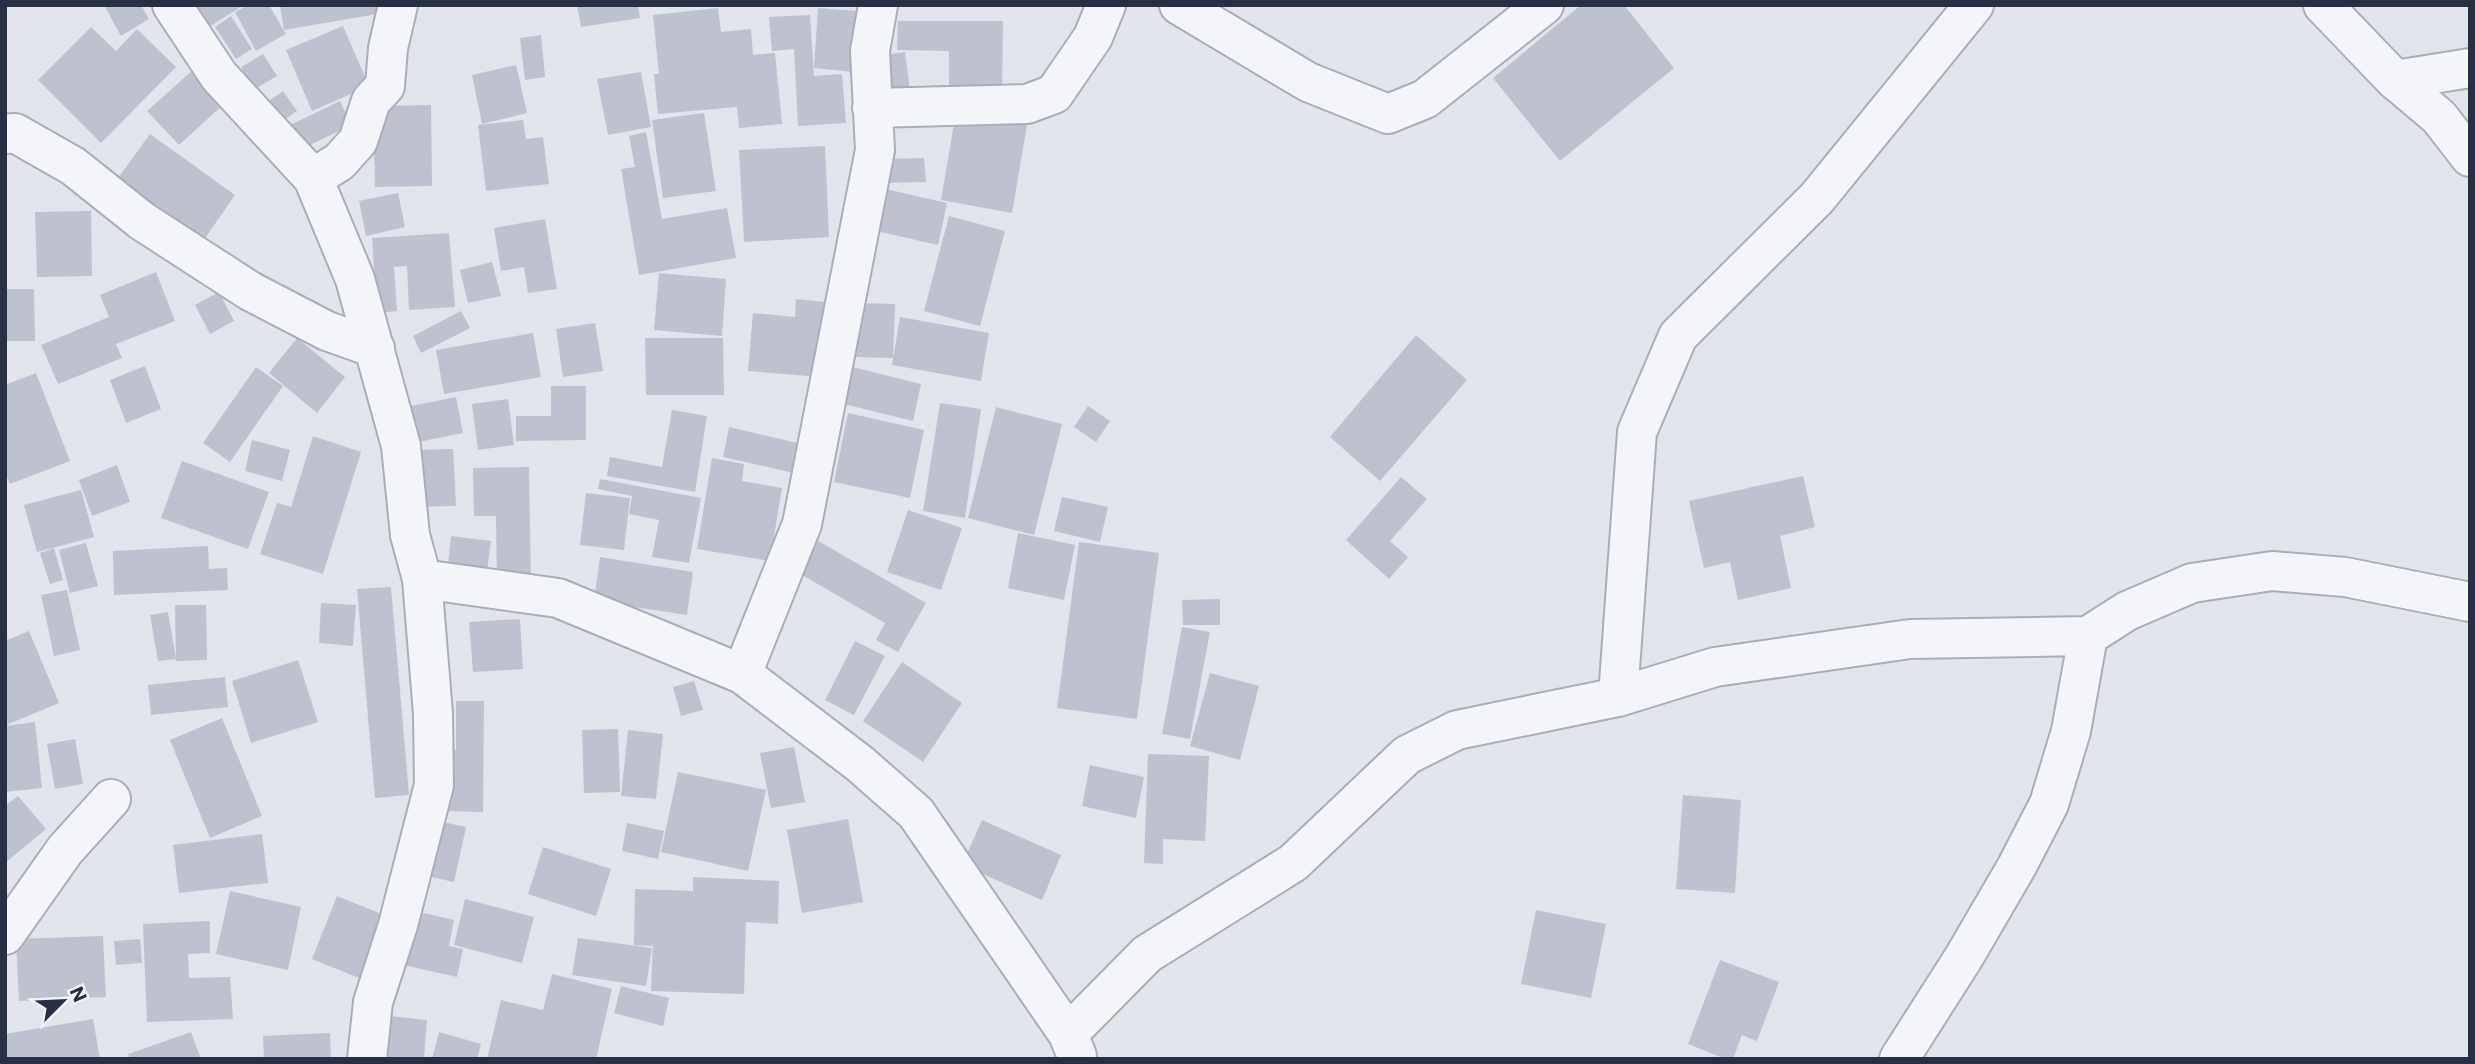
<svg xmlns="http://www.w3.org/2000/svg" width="2475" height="1064" viewBox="0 0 2475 1064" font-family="Commissioner,sans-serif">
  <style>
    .building { fill: #bec2ce }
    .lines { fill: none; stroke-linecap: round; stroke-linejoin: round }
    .minor-casing { stroke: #aaaeb9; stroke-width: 42 }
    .minor { stroke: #f4f5f8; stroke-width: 38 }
  </style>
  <rect width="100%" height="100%" fill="#e1e4eb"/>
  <path class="building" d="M104,5h37l8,14 -28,17z
    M192,5h52l-37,23z
    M248,5h21l17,29 -30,17 -21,-39z
    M280,5h96l1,9 -93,16z
    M577,5h61l2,13 -59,9z
    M1581,5h43l50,63 -114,93 -67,-83z
    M718,8l3,24 30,-3 2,26 22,-2 7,71 -43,4 -2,-21 -79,7 -4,-40h5l-6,-59z
    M818,8l39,3 -4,61 -39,-4z
    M810,15l4,61 28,-2 4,49 -48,3 -4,-77 -22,2 -3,-34z
    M231,16l21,33 -16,10 -21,-32z
    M898,21h105l-1,74h-53v-44l-52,-1z
    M343,26l26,60 -57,25 -26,-61z
    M91,27l25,24 21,-22 39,38 -75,76 -63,-63z
    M541,35l4,42 -20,3 -5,-42z
    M905,52l5,38 -28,4 -5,-38z
    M263,54l14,22 -24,14 -12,-23z
    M516,65l11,48 -45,11 -10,-49z
    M195,68l31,34 -47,43 -32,-34z
    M641,72l10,55 -43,8 -11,-56z
    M283,91l14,20 -20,14 -14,-20z
    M340,101l11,24 -55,27 -12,-24z
    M431,105l1,81 -57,1 -2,-81z
    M956,112l71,13 -15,88 -71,-13z
    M704,113l12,78 -53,7 -11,-78z
    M523,120l3,19 17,-2 6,47 -63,7 -8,-66z
    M646,132l16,87 65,-11 9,50 -97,17 -18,-106 14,-2 -6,-31z
    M150,134l85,61 -41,59 -86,-62z
    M825,146l4,91 -85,5 -5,-92z
    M924,158l2,24 -39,1 -1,-24z
    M877,187l70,16 -9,42 -70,-16z
    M398,193l7,34 -39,9 -7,-35z
    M91,211l1,65 -55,1 -2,-65z
    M949,216l56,15 -25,95 -56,-15z
    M545,219l12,70 -29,4 -4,-26 -23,4 -7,-43z
    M449,233l6,74 -46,3 -2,-44 -13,1 3,44 -20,2 -5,-75z
    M492,262l9,34 -33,7 -8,-33z
    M156,272l19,49 -59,23 6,14 -64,26 -17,-39 68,-28 -9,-22z
    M659,273l67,6 -4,57 -68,-6z
    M5,289h29l1,52h-30z
    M219,292l15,29 -24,13 -15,-29z
    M796,299l30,3 -6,75 -72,-6 5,-58 42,4z
    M858,303l37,1 -2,54 -37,-1z
    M461,311l9,17 -49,25 -8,-17z
    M900,317l89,16 -8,48 -89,-16z
    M595,323l8,48 -40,6 -7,-48z
    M533,333l8,44 -97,17 -8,-44z
    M1416,335l51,45 -87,101 -50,-44z
    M297,338l48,39 -28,36 -48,-40z
    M645,338h78l1,57h-78z
    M145,366l16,43 -35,14 -16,-43z
    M256,367l27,19 -53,76 -27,-19z
    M853,367l68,17 -8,37 -69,-17z
    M36,373l34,88 -60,23 -5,-11v-88z
    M551,386h35v54l-70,1v-25h35z
    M456,397l7,36 -45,9 -7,-36z
    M508,399l6,46 -36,5 -6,-46z
    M940,403l41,6 -16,109 -42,-7z
    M1088,406l22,15 -14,21 -22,-15z
    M996,407l66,17 -28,111 -66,-17z
    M672,410l35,6 -12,76 -88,-16 3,-19 52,10z
    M848,413l76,17 -14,68 -76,-16z
    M729,427l81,19 -7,29 -80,-18z
    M313,436l48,16 -38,122 -63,-20 17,-51 14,4z
    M252,440l38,10 -8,31 -37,-10z
    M453,449l3,57 -43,1 -2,-57z
    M712,458l32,6 -2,17 40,7 -12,73 -73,-12z
    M182,461l87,31 -21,57 -87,-31z
    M117,465l13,37 -38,14 -13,-36z
    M529,467l2,115 -34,1 -1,-67h-22l-1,-48z
    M1803,476l12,51 -35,9 11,52 -53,12 -8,-38 -26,6 -15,-67z
    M1401,477l26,22 -37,42 18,16 -19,22 -43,-39z
    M600,479l101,19 -12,65 -37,-6 7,-37 -30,-6 3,-18 -34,-7z
    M81,490l13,47 -57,15 -13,-47z
    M586,493l44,5 -6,52 -44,-5z
    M1062,497l46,10 -8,35 -46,-11z
    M908,510l54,18 -21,62 -54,-18z
    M1018,533l57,12 -11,55 -56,-12z
    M451,536l40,5 -5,38 -39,-4z
    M815,539l111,64 -28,49 -22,-12 9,-17 -88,-51z
    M1079,542l80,11 -22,166 -80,-11z
    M86,543l12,43 -28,7 -11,-43z
    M208,546l1,23 18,-1 1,22 -114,5 -1,-44z
    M54,548l9,32 -13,4 -10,-31z
    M600,557l93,15 -6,43 -93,-14z
    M391,587l18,208 -34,3 -18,-209z
    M67,590l13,60 -26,6 -13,-61z
    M1220,599v26h-37l-1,-25z
    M321,603l35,2 -3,41 -34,-3z
    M175,605h31l1,55 -31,1z
    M168,612l8,47 -18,2 -8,-46z
    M520,619l3,50 -50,3 -4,-50z
    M1182,627l28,5 -20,107 -28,-5z
    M29,631l30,72 -53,22 -1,-84z
    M855,641l30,15 -31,59 -29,-15z
    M298,660l20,62 -67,21 -19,-62z
    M902,662l60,41 -39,59 -60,-41z
    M1210,673l49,13 -19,74 -50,-14z
    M225,677l3,30 -77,8 -3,-30z
    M694,681l9,29 -22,6 -8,-29z
    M456,701h28l-1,111 -44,-1v-62l17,1z
    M222,718l40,98 -52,22 -40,-98z
    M35,722l7,66 -37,4v-66z
    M618,729l2,63 -36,1 -2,-63z
    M628,730l35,4 -7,65 -35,-3z
    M75,739l8,45 -28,5 -8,-45z
    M794,747l11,55 -34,6 -11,-55z
    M1148,754l61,2 -4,85 -42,-2v25l-19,-1z
    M1090,765l54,12 -8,41 -54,-12z
    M678,772l88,18 -18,81 -87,-19z
    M1683,795l58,5 -6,93 -59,-4z
    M18,796l28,33 -41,34v-57z
    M848,819l15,83 -61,11 -15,-83z
    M982,820l79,35 -19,45 -80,-35z
    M438,821l28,6 -12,55 -27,-6z
    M627,823l37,8 -6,28 -36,-8z
    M262,834l6,49 -89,10 -6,-48z
    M543,847l68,22 -15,47 -68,-22z
    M693,877l86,4 -1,43 -32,-2 -2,72 -93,-3 2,-48 -1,3 -18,-1 1,-56 58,2z
    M230,891l71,16 -13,63 -72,-16z
    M337,896l47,19 -25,63 -47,-19z
    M465,899l69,18 -12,46 -68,-18z
    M411,910l43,10 -5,26 14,3 -6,28 -58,-13z
    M1536,910l70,14 -15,74 -70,-14z
    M210,921v32l-22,1 1,24 41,-1 3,42 -86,3 -4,-98z
    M103,936l3,61 -87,4 -3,-62z
    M578,938l74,10 -6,38 -74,-11z
    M140,939l2,24 -26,2 -2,-24z
    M1720,960l59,22 -22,59 -15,-6 -9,24h-7l-38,-15z
    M552,974l60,15 -16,70h-109l14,-59 42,10z
    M621,986l48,12 -6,28 -49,-13z
    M379,1015l48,5 -3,39h-50z
    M93,1019l7,40h-95v-25z
    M191,1032l10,27h-71l-2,-5z
    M439,1032l42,12 -4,15h-45z
    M330,1033l1,26h-67l-1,-23z"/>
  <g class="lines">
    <defs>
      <path id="minor" d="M172,5l47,71 94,102 42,101 46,167 9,89 12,44 11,135 1,71 -36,140 -25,77 -6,57
        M1179,5l129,77 80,32 37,-15 119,-94
        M2323,5l72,75 44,37 31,40
        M2395,80l75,-12
        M872,108l155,-4 27,-10 39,-57 13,-32
        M5,134l10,-1 58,33 69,55 108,70 77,40 48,17
        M313,178l26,-16 19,-21 13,-40 14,-15 3,-38 10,-43
        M422,579l136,19 184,76 117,89 57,50 152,221 9,22
        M742,674l60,-150 73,-374 -5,-99 8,-46
        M1618,697l19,-265 41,-96 139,-138 157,-193
        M5,935l60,-85 46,-51
        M1068,1034l79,-80 146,-91 114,-108 50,-25 161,-33 97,-30 195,-28 178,-3 39,-25 65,-28 80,-12 73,6 125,25
        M1899,1059l65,-102 53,-91 32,-62 22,-73 17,-95"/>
    </defs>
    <use href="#minor" class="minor-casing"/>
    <use href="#minor" class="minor"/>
  </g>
  <rect width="2475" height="1064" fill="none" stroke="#282f43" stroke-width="14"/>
  <g transform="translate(63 1001) rotate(66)" stroke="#f1f3f8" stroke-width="5" paint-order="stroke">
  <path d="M0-5L12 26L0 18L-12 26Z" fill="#282f43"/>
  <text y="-10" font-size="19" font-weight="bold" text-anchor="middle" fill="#282f43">N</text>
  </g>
</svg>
